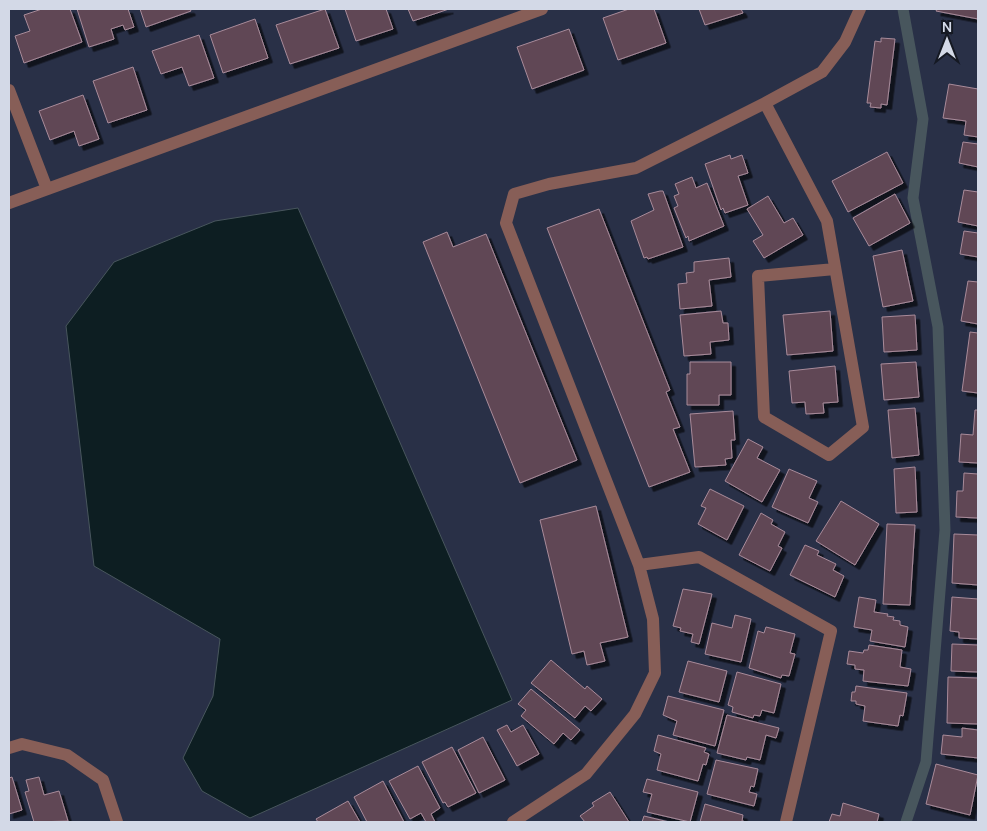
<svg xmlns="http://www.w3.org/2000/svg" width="987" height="831" viewBox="0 0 987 831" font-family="Manrope,sans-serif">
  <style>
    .water { fill: #0d1e22; stroke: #48565d }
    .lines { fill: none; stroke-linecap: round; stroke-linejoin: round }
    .stream { stroke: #48565d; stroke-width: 11 }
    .building { fill: #614755; stroke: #a88b9a; filter: url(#shadow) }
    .minor { stroke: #875e57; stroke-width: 12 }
  </style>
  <defs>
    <filter id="shadow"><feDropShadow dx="4.5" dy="4.5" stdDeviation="0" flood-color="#0009"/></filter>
  </defs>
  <rect width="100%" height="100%" fill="#293047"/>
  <path class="water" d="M298,208l214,492 -262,118 -48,-27 -19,-33 30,-62 7,-57 -126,-73 -28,-240 48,-64 101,-41z"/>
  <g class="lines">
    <path class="stream" d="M903,9l20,110 -10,79 25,129 7,203 -19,232 -20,60"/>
  </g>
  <path class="building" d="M42,9h28l12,33 -58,21 -9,-27 15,-5 -6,-16z
    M77,9h51l6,18 -9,3 -2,-5 -12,4 3,10 -25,8z
    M140,9h50l1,2 -45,16z
    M325,9l14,39 -49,16 -14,-39z
    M345,9h41l7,20 -37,12z
    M408,9h41l-36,12z
    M629,9h25l12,34 -48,17 -15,-42z
    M699,9h42l2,4 -38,12z
    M937,9h41v10l-42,-8z
    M255,19l13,39 -45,15 -13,-38z
    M569,29l15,41 -52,19 -15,-42z
    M199,35l15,43 -25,8 -7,-19 -21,7 -9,-23z
    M881,38l14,1 -8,66 -6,-1v4l-11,-1 1,-4h-4l8,-62 6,1z
    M133,67l14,43 -39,13 -15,-42z
    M949,84l29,5v48l-14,-2 2,-14 -23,-3z
    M83,95l16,44 -20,7 -5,-15 -24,9 -11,-29z
    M963,142l15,2v23l-19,-4z
    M887,152l16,31 -55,29 -16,-31z
    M730,155l1,4 11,-4 6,18 -10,3 10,29 -23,8 -2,-5 -2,2 -16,-46z
    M692,177l4,11 11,-5 17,43 -35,15 -1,-5 -2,2 -12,-30 4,-2 -4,-10 5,-2 -4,-10z
    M964,190l14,2v34l-20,-4z
    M660,191h3l20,56 -35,12 -1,-2 -3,1 -13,-37 23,-11 -6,-16z
    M895,194l15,29 -41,23 -16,-28z
    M768,196l16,27 9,-5 10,17 -39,23 -11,-17 10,-6 -16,-26z
    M599,209l71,181 -4,2 14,35 -7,2 17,43 -41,15 -102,-259z
    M964,231l14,2v24l-18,-3z
    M447,232l6,15 33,-13 91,226 -57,23 -97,-241z
    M902,250l11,51 -30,6 -10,-51z
    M729,258l2,19 -22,3 3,26 -32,3 -2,-25 9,-1 -1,-10 8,-1v-10z
    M968,281l10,1v42l-17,-3z
    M721,311l2,12h5l1,17 -19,2 1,12 -27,2 -4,-41z
    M830,311l3,40 -46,4 -4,-40z
    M915,315l2,35 -33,2 -2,-35z
    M970,332l8,1v60l-16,-2z
    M690,362h41v33h-12v10h-32v-31h3z
    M916,362l3,35 -35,3 -3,-36z
    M835,366l3,36 -15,1 1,10 -18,1 -1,-12 -13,1 -3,-32z
    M915,408l4,47 -27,3 -4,-48z
    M975,410h3v53l-19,-1 2,-28 12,1z
    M733,411l2,29h-4l1,18 -7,1 1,6 -31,2 -5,-53z
    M748,439l15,8 -6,11 23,12 -18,32 -37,-21z
    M915,467l2,45 -21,1 -2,-44z
    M789,469l28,12 -8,17 9,4 -10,21 -36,-16z
    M964,473l14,1v44l-22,-1 1,-26h6z
    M710,489l34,17 -17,34 -29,-16 8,-16 -5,-2z
    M841,501l38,23 -24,41 -39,-24z
    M596,506l32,131 -28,6 5,18 -18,4 -3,-14 -12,3 -32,-134z
    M761,513l12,7 -2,4 14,8 -7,14 4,2 -12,23 -31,-16z
    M887,524l28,1 -5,80 -27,-1z
    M954,534l24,1v50l-26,-2z
    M805,545l14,6 -2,4 19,9 -3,6 11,6 -9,21 -45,-22z
    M683,589l29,5 -13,50 -8,-2 2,-8 -13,-3 1,-3 -8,-2z
    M859,597l17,3 -2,12 14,2 -1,2 7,1 -1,3 7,1v4l8,2 -3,20 -35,-6 2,-11 -18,-3z
    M952,597l26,2v40l-19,-1v-6l-9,-1z
    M735,615l16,4 -10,43 -36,-8 7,-31 20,5z
    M766,627l29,7 -5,19 5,1 -6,22 -7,-1 -1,3 -32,-10 9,-37 6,2z
    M952,644l26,1v27l-27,-1z
    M869,645l33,5 -2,17 11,2 -3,17 -45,-5 1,-11 -9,-1v-4l-8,-1 2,-13 14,2 1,-3h4z
    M551,660l34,29 2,-3 15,13 -11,12 -6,-5 -10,12 -44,-35z
    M688,661l39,10 -8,31 -40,-10z
    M737,672l44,12 -7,29 -12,-3 -2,6 -6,-1 -1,3 -21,-6 1,-5 -5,-2z
    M948,677l30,1v46l-31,-1z
    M856,686l51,7 -4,23 -3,-1 -2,11 -35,-5 2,-15 -9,-2v-3h-5l1,-9h3z
    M531,689l49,41 -9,10 -8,-7 -9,11 -33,-28 5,-6 -8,-6z
    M668,696l56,14 -9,36 -42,-11 4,-14 -14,-6z
    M727,715l52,13 -3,10 -10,-3 -6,25 -13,-3 -1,3 -29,-7z
    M507,725l4,7 12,-7 16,29 -22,12 -20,-36z
    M962,728l16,2v28l-37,-4 2,-19 19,2z
    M658,735l48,13 -2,4 5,2 -3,11 -3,-1 -5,17 -41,-11 4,-16 -7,-3z
    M483,737l22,43 -26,13 -21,-43z
    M452,747l24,46 -28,14 -3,-5 -2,1 -21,-41z
    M716,760l42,9 -4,18 -3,-1 -2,6 8,2 -3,12 -47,-12z
    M936,764l42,11 -8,40 -44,-11z
    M418,766l22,42 -9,6 4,8h-9l-5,-9 -11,6 -21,-38z
    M12,777l10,33 -13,4v-36z
    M39,777l5,18 15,-4 9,30 -34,1 -9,-30 4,-1 -3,-11z
    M647,779l51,13 -8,30 -43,-10 5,-18 -9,-2z
    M383,781l1,2 20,39h-37l-13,-25z
    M610,792l19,30h-44l-5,-6 14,-10 -2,-3z
    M348,801l12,21h-42l-2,-3z
    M843,803l36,11 -2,8h-48l3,-8 8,2z
    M705,804l38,11 -1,6 5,1h-47z
    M644,816l25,6h-27z"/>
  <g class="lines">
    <path class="minor" d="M9,90l38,99
      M765,103l62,118 36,206 -34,28 -65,-38 -6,-141 77,-7
      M9,203l533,-194
      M639,565l60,-8 132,74 -45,191
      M9,748l13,-4 45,11 36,25 14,42
      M513,822l73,-48 49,-60 20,-41 -2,-54 -14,-54 -133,-342 8,-29 35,-10 87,-16 129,-65 57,-31 23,-30 15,-33"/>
  </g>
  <rect width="987" height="831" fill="none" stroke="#d3d9e7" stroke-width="20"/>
  <g transform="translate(947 40)" stroke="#151923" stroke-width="4" paint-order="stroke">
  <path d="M0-4L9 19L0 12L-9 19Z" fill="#d3d9e7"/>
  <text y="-8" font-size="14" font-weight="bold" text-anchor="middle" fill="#d3d9e7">N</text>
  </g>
</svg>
